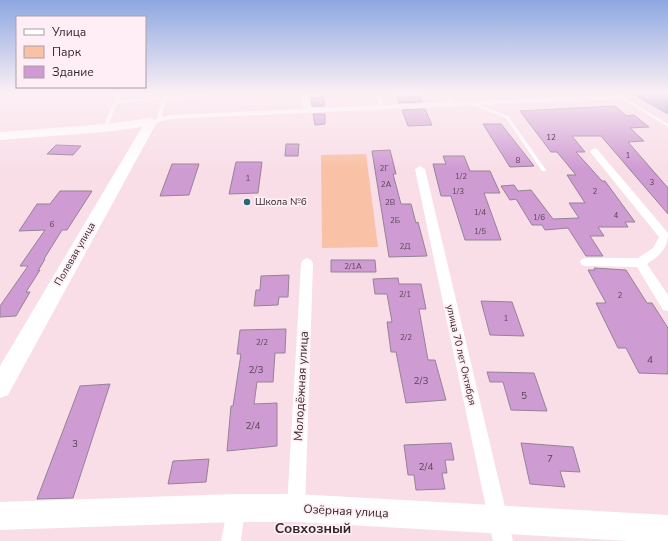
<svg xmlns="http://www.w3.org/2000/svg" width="668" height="541" viewBox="0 0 668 541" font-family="'Nunito Sans',sans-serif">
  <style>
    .green { fill: #f9c1a5 }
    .water { fill: #a594d6; stroke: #8374a3 }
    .building { fill: #cf9bd3; stroke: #948395 }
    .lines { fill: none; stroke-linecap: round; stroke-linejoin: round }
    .lane { fill: #fff; fill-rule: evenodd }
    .street { fill: #fff; fill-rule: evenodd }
    .secondary { fill: #fff; fill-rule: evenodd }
    .poi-dot { fill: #226a77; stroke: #ffeef5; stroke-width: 1.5 }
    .labels { text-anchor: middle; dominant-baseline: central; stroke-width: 3.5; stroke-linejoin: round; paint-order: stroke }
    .number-label { font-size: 8px; fill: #5a4656 }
    .poi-label { font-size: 10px; fill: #33292d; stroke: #ffeef5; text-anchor: start }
    .street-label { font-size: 10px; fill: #33292d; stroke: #ffeef5 }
    .near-number-label { font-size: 10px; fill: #5a4656 }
    .near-street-label { font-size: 12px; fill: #33292d; stroke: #ffeef5 }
    .near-quarter-label { font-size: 14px; font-weight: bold; fill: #33292d; stroke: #ffeef5 }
  </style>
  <rect width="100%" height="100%" fill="#f9dee8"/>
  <path class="green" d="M366,154l12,93 -56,1 -1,-93z"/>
  <path class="water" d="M631,93h37v21z"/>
  <path class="building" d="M418,93l4,9 -23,1 -3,-9z
    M324,97v9h-12l-1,-8z
    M615,106l12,10 7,-1 15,12 -19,1 14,13 -16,1 40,46v26l-67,-78h-29l13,16h-9l26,29h3l30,41h-10l3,5h-30l6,9h-14l13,20h-17l-18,-28 -23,2 -3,-5h-10l-16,-26 -6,1 -9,-14 13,-1 4,6 13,-1 22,29 26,-1 -10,-15h16l-18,-28h9l-19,-23h-6l-31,-41z
    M425,109l7,16 -24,1 -6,-16z
    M313,114h12v10l-10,1z
    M483,124h18l33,42 -24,1z
    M286,144h13l-1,12h-13z
    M56,145l25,1 -8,9 -26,-1z
    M390,150l6,24h-3l8,30h10l5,19 2,-1 9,34 -38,1 -17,-106z
    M443,156h21l6,15h20l10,22h-16l17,47h-36l-14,-44h-10l-8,-32h13z
    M236,162h26l-4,31 -29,1z
    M172,164h27l-10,31 -29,1z
    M60,191h32l-25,39h-5l-18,29h1l-7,12 2,-1 -14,22h4l-14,24 -16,1v-11l28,-40h-8l25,-36 -26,1 18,-27h13z
    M331,260h44l1,12h-45z
    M594,268l32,2 21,33h5l16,25v46l-29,-1 -13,-25h-8l-22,-45h10l-18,-33h7z
    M289,275l-1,22h-9l-1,8 -24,1 2,-16h4l1,-14z
    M398,278l1,6h22l5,25h-7l9,51h7l11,40 -40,3 -10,-51h-5l-4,-30h5l-5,-28h-12l-2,-15z
    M481,301l31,1 12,34 -34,-1z
    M286,329l-1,24h-10l-2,29h-16l-3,22 23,-1v43l-50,5 4,-45h2l8,-52h-4l3,-24z
    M487,372l47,1 13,38 -36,-1 -8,-28h-13z
    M110,384l-37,114 -36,1 43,-113z
    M451,443l3,17h-9l2,13h-5l3,16 -29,1 -2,-15h-6l-4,-30z
    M521,443l52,4 7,25 -20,-1 5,16 -35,-3z
    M209,459l-3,23 -38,2 5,-23z"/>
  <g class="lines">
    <path class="lane" d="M117,93h4l-3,8 93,-8 4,1 -2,1 -47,4 -5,20 -2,1 -2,-1 5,-20 -45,4 -10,25 -3,1 -1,-1z
      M319,93h20l-2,1 -32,2 -2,-1 2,-1z
      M375,93h4l5,14 -1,1 -3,-1z
      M444,93h4l7,11 -1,1h-2z
      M612,93h5l51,31v3z
      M470,102h2l36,14 38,54v1h-4l-36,-53 -36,-14z"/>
    <path class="street" d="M301,93h8l2,15 308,-13 4,2 -4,2 -449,20 -19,5 -4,-2 23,-7 133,-6z
      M594,148l3,1 71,84c0,16 -9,23 -21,31l21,31v16l-5,-1 -26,-43 -51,-1 -4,-1 -2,-3 2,-3 4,-1h52l15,-10 6,-11 -68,-84 -1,-2z
      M420,166l5,3 88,372h-20l-78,-372z
      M307,258l4,2 2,3 -8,245 -2,7 -7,2 -7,-2 -2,-7 14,-245 2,-3z
      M236,499l7,2 2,7 -4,33h-20l8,-40z"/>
    <path class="secondary" d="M151,118l6,4 -149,273 -8,3v-32l142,-239 -37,5 -105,8v-8l105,-8z
      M236,494h60l372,21v26h-39l-333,-19h-60l-236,8v-28z"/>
  </g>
  <linearGradient id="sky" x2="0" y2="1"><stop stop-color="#8da7e1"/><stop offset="0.55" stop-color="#fcf0f5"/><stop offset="1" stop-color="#fcf0f5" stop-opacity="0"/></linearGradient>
  <rect width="668" height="169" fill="url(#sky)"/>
  <circle class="poi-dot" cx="247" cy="202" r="4"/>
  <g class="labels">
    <g class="number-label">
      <text x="551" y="137">12</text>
      <text x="628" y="155">1</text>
      <text x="518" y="160">8</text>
      <text x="384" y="168">2Г</text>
      <text x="461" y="176">1/2</text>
      <text x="248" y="178">1</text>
      <text x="652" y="182">3</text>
      <text x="386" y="184">2А</text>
      <text x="458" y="191">1/3</text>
      <text x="595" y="191">2</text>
      <text x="390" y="202">2В</text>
      <text x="480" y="212">1/4</text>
      <text x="616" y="215">4</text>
      <text x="539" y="217">1/6</text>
      <text x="395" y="220">2Б</text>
      <text x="52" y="224">6</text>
      <text x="480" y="231">1/5</text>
      <text x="405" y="246">2Д</text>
      <text x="353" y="266">2/1А</text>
      <text x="405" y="294">2/1</text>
      <text x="620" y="295">2</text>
      <text x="506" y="318">1</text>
      <text x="406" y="337">2/2</text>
      <text x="262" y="342">2/2</text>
    </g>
    <g class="poi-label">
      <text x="255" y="202">Школа №6</text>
    </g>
    <g class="street-label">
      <text transform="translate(75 254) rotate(-60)">Полевая улица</text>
      <text transform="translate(461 355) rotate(77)">улица 70 лет Октября</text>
    </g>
    <g class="near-number-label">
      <text x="650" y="360">4</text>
      <text x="256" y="370">2/3</text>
      <text x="421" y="381">2/3</text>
      <text x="524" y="396">5</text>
      <text x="253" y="426">2/4</text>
      <text x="75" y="444">3</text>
      <text x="550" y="459">7</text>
      <text x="426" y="467">2/4</text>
    </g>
    <g class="near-street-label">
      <text transform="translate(301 386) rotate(-87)">Молодёжная улица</text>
      <text transform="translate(346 511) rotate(3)">Озёрная улица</text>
    </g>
    <g class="near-quarter-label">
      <text x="313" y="528">Совхозный</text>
    </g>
  </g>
  <rect x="16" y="16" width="130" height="72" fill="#ffeef5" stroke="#ad9fa5"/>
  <rect x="24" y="29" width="20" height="6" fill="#ffffff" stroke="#ad9fa5"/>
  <text x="52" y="36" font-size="12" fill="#33292d">Улица</text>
  <rect x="24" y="46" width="20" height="12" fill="#f9c1a5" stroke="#ad9fa5"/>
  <text x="52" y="56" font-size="12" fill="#33292d">Парк</text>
  <rect x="24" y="66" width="20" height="12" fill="#cf9bd3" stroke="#ad9fa5"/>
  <text x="52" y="76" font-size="12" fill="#33292d">Здание</text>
</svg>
